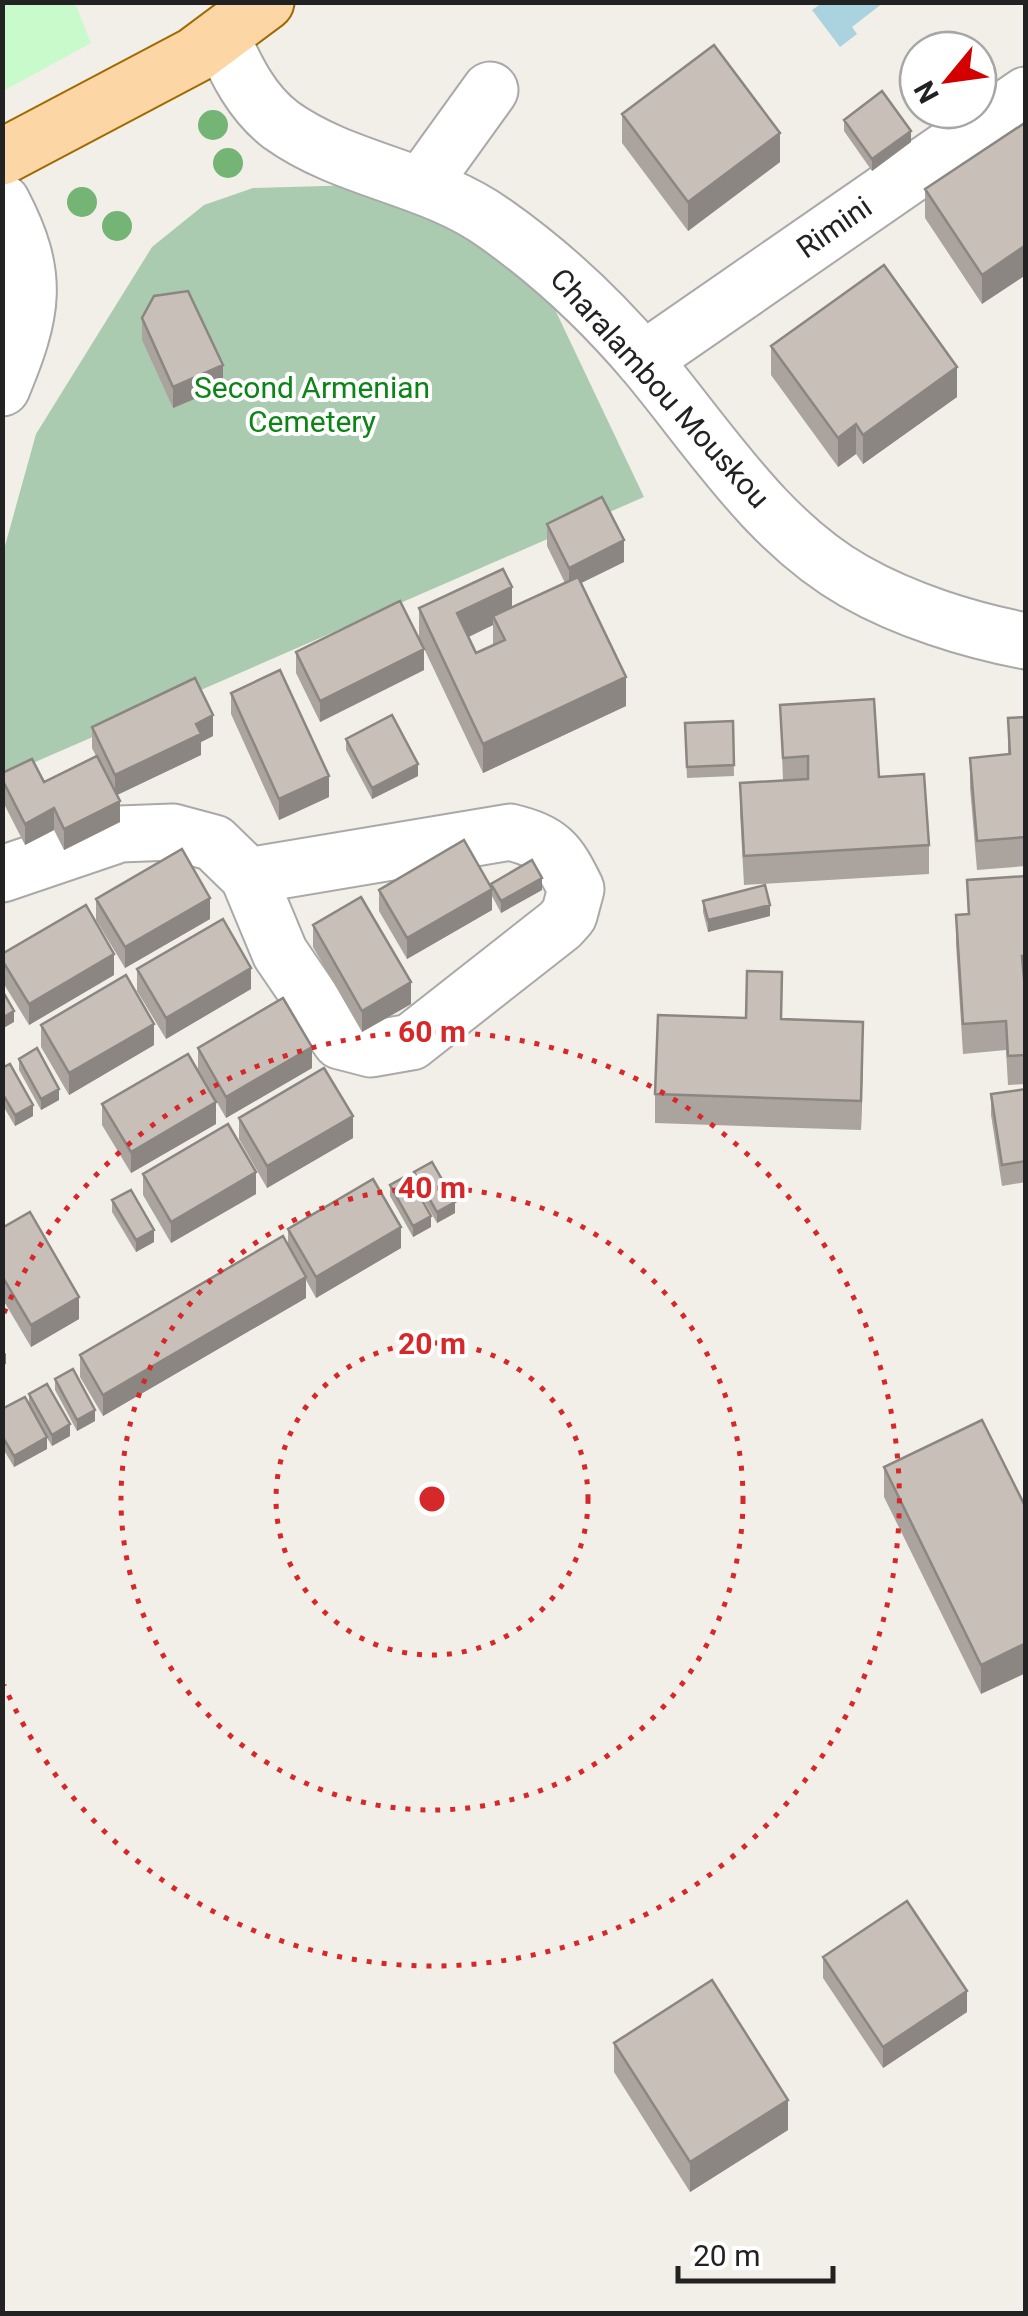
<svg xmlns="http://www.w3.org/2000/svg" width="1028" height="2316" viewBox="0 0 1028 2316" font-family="Roboto,sans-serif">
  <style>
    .cemetery { fill: #aacbaf }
    .park { fill: #c8facc }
    .water { fill: #aad3df }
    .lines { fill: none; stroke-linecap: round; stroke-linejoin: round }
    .minor-casing { stroke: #a9a9a9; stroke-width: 59 }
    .major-casing { stroke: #a06b00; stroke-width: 59 }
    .minor { stroke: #fff; stroke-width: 55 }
    .major { stroke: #fcd6a4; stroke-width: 55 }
    .tree { fill: #74b475 }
    .wall { fill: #aba49e; fill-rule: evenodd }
    .shaded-wall { fill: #8b8681 }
    .building { fill: #c7bfb8; stroke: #8b8681; stroke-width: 2.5 }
    .ring { fill: none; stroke: #d62828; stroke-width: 5; stroke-dasharray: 5 10 }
    .labels { text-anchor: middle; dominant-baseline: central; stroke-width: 8; stroke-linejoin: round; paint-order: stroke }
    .street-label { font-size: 30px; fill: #222; stroke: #fff }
    .park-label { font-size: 30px; fill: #0c8416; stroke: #fff }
    .centre { fill: #d62828; stroke: #fff; stroke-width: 5 }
    .ring-label { font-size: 30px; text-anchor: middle; font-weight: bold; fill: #d62828; stroke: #fff; stroke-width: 8; stroke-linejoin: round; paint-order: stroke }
  </style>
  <rect width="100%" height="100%" fill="#f2efe9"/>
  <path class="cemetery" d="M360,185l96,38 94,76 94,198 -641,279v-223l33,-119 116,-187 52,-42 49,-17z"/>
  <path class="park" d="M3,2l72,1 16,40 -88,48z"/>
  <path class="water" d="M822,3v-1l61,1 -31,24 5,7 -17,13 -28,-37z"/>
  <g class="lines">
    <defs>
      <path id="minor" d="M222,38c14,32 30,65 59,87 64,46 149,52 213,98 57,40 106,86 151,139 63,75 121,169 209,219 51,29 114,49 172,60
        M423,183l67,-93
        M2,202c39,74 31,111 0,186
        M643,360l383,-265
        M2,874l118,-40 53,-2 41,11 34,33 32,77 60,88 31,8 40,-7 149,-117 9,-10 7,-26c-18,-37 -26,-47 -66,-57l-262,44"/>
      <path id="major" d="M2,157l193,-102 71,-53"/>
    </defs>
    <use href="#minor" class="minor-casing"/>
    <use href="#major" class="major-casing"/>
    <use href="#minor" class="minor"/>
    <use href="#major" class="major"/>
  </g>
  <g class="tree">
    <circle cx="213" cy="125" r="15"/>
    <circle cx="228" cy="163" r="15"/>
    <circle cx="82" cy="202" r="15"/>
    <circle cx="117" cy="226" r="15"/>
  </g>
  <path class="wall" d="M622,114l158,48 -92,69 -66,-88z
    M844,120l67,22 -39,29 -28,-40z
    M1026,122l-44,182 -57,-86v-29z
    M142,318l81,69 -50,21 -31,-68z
    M771,346l186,51 -94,67 -7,-10 -18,13 -67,-92z
    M547,524l77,38 -43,21 45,123 -143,67 -64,-135v-30h93l53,-25 -18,-37zM493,625v20l-17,8 -7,-16z
    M296,652l128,18 -104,52 -24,-49z
    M231,693l98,104 -50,23 -48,-106z
    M780,705l149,140v29l-185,11 -4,-73v-29l43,-3z
    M1026,717v149l-49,4 -7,-82v-30l38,-3v-37z
    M733,721l1,55 -47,2 -2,-44z
    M92,727l121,9 -12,6v13l-84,40 3,27 -56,28 -10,-20 -29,15 -23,-45v-27l42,9 52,-26 -4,-8z
    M346,739l72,37 -46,23 -26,-49z
    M1026,876v208l-18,1 -2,-35 -43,4 -7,-110v-29l12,-1 -1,-34z
    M491,884l51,6 -41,23 -9,-17v14l-85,49 -28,-48v-21l112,-2z
    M96,899l114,20 -85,49 -29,-48z
    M703,901l67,15 -62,16 -5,-20z
    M313,925l98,79 -49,28 -49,-85z
    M2,954l112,21 -85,50 -27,-44z
    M137,969l114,20 -85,50 -29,-48z
    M782,1019l81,33 -2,78 -206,-7v-29z
    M41,1025l113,20 -85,50 -28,-48z
    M198,1048l114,20 -86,50 -28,-49z
    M19,1059l40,41 -18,10 -22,-40z
    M2,1068l31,48 -18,10 -13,-22z
    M1026,1089v93l-24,4 -11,-71v-21z
    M102,1104l114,20 -85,49 -29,-48z
    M239,1118l114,20 -86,50 -28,-49z
    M414,1172l41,41 -18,10 -23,-40z
    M143,1174l113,20 -85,49 -28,-48z
    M390,1185l41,42 -18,10 -23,-41z
    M112,1200l42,42 -18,10 -24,-40z
    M2,1228l77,91 -48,28 -29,-49z
    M288,1229l113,19 -85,50 -10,-18v18l-203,118 -23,-39v-22l208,-110z
    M55,1379l40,42 -18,10 -22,-41z
    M29,1394l41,42 -18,10 -5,-8v11l-33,18 -12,-20v-38l27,-4z
    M982,1420l-1,274 -97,-197v-30z
    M823,1957l144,55 -84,56 -60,-90z
    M614,2043l174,87 -98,62 -76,-120z
    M1026,2194v34l-2,-3v-29z"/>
  <path class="shaded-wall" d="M911,131v11l-39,29v-12z
    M780,133v29l-92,69v-29z
    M1026,245v30l-44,29v-29z
    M223,365v22l-50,21v-21z
    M957,367v30l-94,67v-29z
    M856,424v30l-18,13v-29z
    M624,540v22l-55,27v-21z
    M512,587v30l-19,-1v9l-36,17v-29z
    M424,649v21l-104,52v-21z
    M626,677v29l-143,67v-29z
    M213,715v21l-12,6v13l-86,41v-21l81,-51z
    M418,764v12l-46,23v-11z
    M329,776v21l-50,23v-21z
    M120,801v21l-56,28v-21z
    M54,808v22l-29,15v-21z
    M542,878v12l-41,23v-12z
    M492,889v21l-85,49v-21z
    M210,898v21l-85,49v-21z
    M770,905v11l-62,16v-12z
    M114,954v21l-85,50v-21z
    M251,968v21l-85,50v-21z
    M411,982v22l-49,28v-21z
    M14,1011v11l-12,7v-11z
    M863,1022v30l-2,78v-29z
    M154,1024v21l-85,50v-22z
    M312,1047v21l-86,50v-21z
    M59,1089v11l-18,10v-11z
    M216,1102v22l-85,49v-21z
    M33,1105v11l-18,10v-11z
    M353,1116v22l-86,50v-22z
    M256,1172v22l-85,49v-21z
    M455,1202v11l-18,10v-11z
    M431,1216v11l-18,10v-11z
    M401,1227v21l-85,50v-21z
    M154,1230v12l-18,10v-12z
    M306,1277v21l-203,118v-21z
    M79,1297v22l-48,28v-22z
    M6,1353v11l-4,2v-11z
    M95,1410v11l-18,10v-11z
    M70,1424v12l-18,10v-11z
    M47,1437v12l-33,18v-11z
    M1026,1643v30l-45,21v-29z
    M967,1991v21l-84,56v-21z
    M788,2100v30l-98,62v-30z"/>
  <path class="building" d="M714,45l66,88 -92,69 -66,-88z
    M882,91l29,40 -39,28 -28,-39z
    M1026,122v123l-44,30 -57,-86z
    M884,265l73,102 -94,68 -7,-11 -18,14 -67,-92z
    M188,291l35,74 -50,22 -31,-69 12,-22z
    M602,497l22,43 -55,28 -22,-44z
    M503,569l9,18 -55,26 19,40 29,-13 -12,-24 85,-39 48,100 -143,67 -64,-136z
    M400,601l24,48 -104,52 -24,-49z
    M280,670l49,106 -50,23 -48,-106z
    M195,678l18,37 -17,9 5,10 -86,41 -23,-48z
    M874,699l5,78 45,-3 5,71 -185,11 -4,-73 68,-4v-23l-25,2 -3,-53z
    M392,715l26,49 -46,24 -26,-49z
    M1026,717v120l-49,4 -7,-83 40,-4 -2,-36z
    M733,721l1,44 -47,2 -2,-44z
    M97,756l23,45 -56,28 -10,-21 -29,16 -23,-45v-6l30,-14 12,23z
    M464,840l28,49 -85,49 -28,-48z
    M182,849l28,49 -85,49 -29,-48z
    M532,860l10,18 -41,23 -10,-17z
    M1026,876v80h-4l4,45v54l-18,1 -2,-35 -43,3 -7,-109 13,-1 -2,-34z
    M765,885l5,20 -62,15 -5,-19z
    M361,897l50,85 -49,29 -49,-86z
    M86,905l28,49 -85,50 -27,-44v-6z
    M223,919l28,49 -85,50 -29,-49z
    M747,971l35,1 -1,47 82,3 -2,79 -206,-7 3,-79 88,3z
    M126,975l28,49 -85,49 -28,-48z
    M2,990l12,21 -12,7z
    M283,998l29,49 -86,50 -28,-49z
    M37,1048l22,41 -18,10 -22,-40z
    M188,1054l28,48 -85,50 -29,-48z
    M10,1064l23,41 -18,10 -13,-22v-25z
    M324,1068l29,48 -86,50 -28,-48z
    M1026,1089v72l-24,4 -11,-71z
    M228,1124l28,48 -85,50 -28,-48z
    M432,1162l23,40 -18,10 -23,-40z
    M408,1175l23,41 -18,10 -23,-41z
    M373,1179l28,48 -85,50 -28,-48z
    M131,1190l23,40 -18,10 -24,-40z
    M30,1212l49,85 -48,28 -29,-49v-48z
    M283,1236l23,41 -203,118 -23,-40z
    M73,1369l22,41 -18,10 -22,-41z
    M47,1384l23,40 -18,11 -23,-41z
    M25,1397l22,40 -33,19 -12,-20v-27z
    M982,1420l44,88v135l-45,22 -97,-198z
    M907,1901l60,90 -84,56 -60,-90z
    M712,1980l76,120 -98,62 -76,-119z"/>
  <g class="ring">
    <circle cx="432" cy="1499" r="156"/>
    <circle cx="432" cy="1499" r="311"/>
    <path d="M4 1313A467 467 0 1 1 4 1685"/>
  </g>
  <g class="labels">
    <g class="street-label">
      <text transform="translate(834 227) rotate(-35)">Rimini</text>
      <text transform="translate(660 388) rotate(48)">Charalambou Mouskou</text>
    </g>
    <g class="park-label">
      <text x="312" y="387">Second Armenian<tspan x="312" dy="34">Cemetery</tspan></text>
    </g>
  </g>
  <circle cx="432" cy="1499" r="15" class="centre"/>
  <g class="ring-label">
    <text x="432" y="1042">60 m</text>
    <text x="432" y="1198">40 m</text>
    <text x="432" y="1354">20 m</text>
  </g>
  <rect width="1028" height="2316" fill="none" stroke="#222222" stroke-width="10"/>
  <g transform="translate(948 80) rotate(241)"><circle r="48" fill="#ffffff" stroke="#a7a7a7" stroke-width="2.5"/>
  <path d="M0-8L18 38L0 25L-18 38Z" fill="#d40000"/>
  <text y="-15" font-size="28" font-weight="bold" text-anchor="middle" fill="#222222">N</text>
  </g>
  <path d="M678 2266v15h155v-15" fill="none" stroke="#222222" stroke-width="5"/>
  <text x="693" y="2266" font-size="30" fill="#222222" stroke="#ffffff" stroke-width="8" paint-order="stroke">20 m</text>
</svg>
